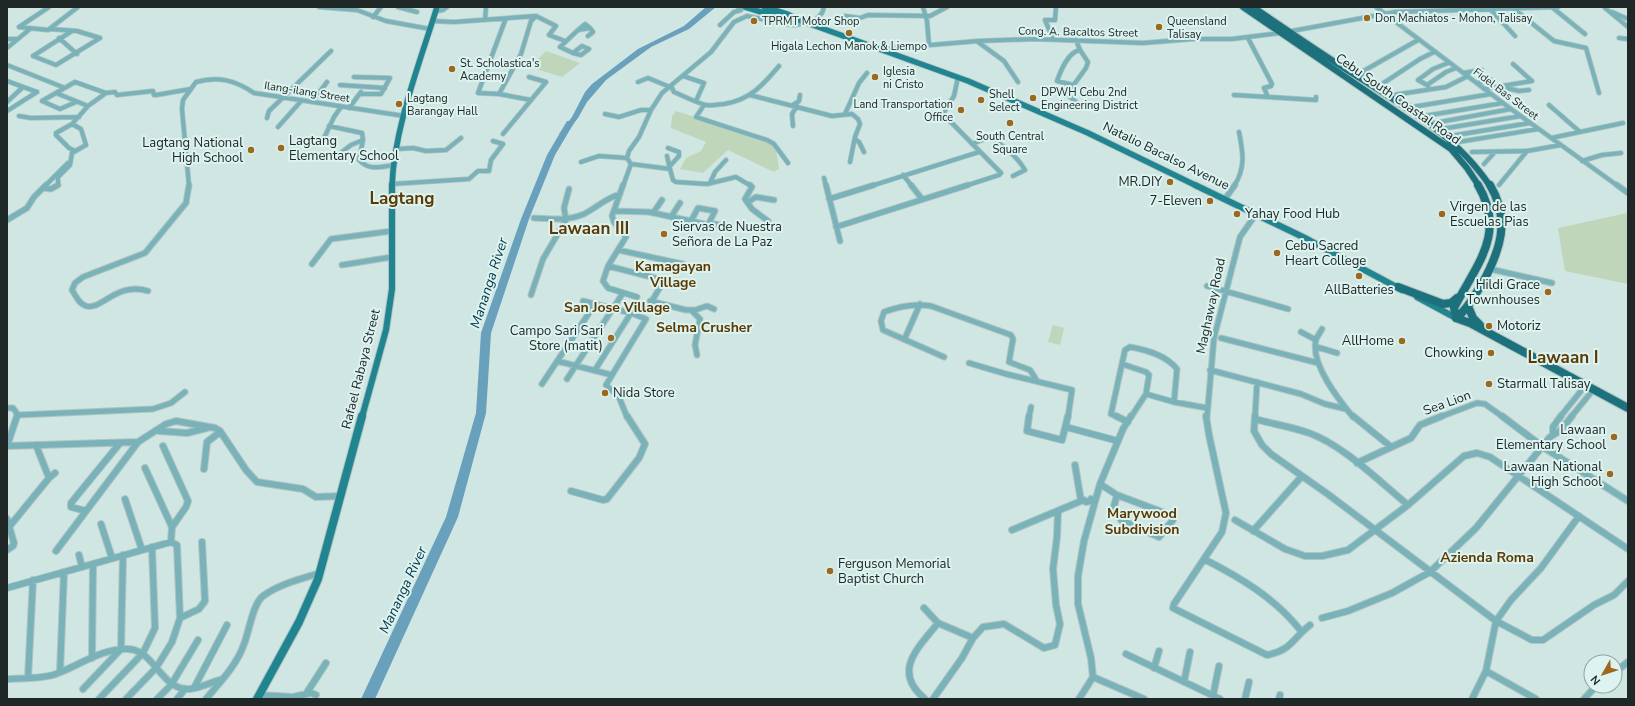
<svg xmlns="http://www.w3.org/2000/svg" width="1635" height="706" viewBox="0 0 1635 706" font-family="'Nunito Sans',sans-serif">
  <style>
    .green { fill: #bfd6ba }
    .water { fill: #69a0bb }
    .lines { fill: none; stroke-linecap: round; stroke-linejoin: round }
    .river { fill: #69a0bb; fill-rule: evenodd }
    .minor-far2-casing { stroke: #b0c4c1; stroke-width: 5.5 }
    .minor-far1-casing { stroke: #b0c4c1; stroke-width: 7 }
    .minor-casing { stroke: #b0c4c1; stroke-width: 8 }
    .major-far2-casing { stroke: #b0c4c1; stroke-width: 7 }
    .major-far1-casing { stroke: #b0c4c1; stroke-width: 8 }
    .major-casing { stroke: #b0c4c1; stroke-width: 10 }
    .highway-far1-casing { stroke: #b0c4c1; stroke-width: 8 }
    .highway-casing { stroke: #b0c4c1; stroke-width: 10 }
    .minor-far2 { stroke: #7ab2ba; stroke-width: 4 }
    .minor-far1 { stroke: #7ab2ba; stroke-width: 5 }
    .minor { stroke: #7ab2ba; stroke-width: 6 }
    .major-far2 { stroke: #208591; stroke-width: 5.5 }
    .major-far1 { stroke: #208591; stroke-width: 6 }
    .major { stroke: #208591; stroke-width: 8 }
    .highway-far1 { stroke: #1c717c; stroke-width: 6 }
    .highway { stroke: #1c717c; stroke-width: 8 }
    .poi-dot { fill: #9b681d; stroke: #ddf3f0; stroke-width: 1.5 }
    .labels { text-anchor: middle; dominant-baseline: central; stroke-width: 4; stroke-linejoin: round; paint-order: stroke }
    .far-poi-label { font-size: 11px; fill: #202827; stroke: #ddf3f0; text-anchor: start }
    .far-street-label { font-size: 11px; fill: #202827; stroke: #ddf3f0 }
    .street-label { font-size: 13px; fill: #202827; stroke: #ddf3f0 }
    .poi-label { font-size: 13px; fill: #202827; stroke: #ddf3f0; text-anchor: start }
    .neighbourhood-label { font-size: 14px; font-weight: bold; fill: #5c3902; stroke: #ddf3f0 }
    .water-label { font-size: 14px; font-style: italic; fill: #003347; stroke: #ddf3f0 }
    .district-label { font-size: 17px; font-weight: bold; fill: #5c3902; stroke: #ddf3f0 }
  </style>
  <rect width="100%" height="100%" fill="#d0e6e3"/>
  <path class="green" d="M546,51l34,12 -18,14 -32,-10z
    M676,111l99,32 4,26 -5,3 -46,-22 -25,23 -23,-4 6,-11 15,-7 5,-9 -35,-14 1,-12z
    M1627,213l1,71 -63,-13 -7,-43z
    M1053,325l11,3 -4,17 -12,-3z"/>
  <path class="water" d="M706,7h10l-27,22 -38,18 -45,33 -19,22 -9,16 -13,17 -6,-1 13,-17 13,-25 7,-8 46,-35 46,-23z"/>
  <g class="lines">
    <path class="river" d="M567,121h3l4,2 -19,32 -26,64 -38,114 -5,80 -28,104 -83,182h-14l85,-182 30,-104 5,-80 40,-114 26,-64z"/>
    <defs>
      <path id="minor-far2" d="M319,7l38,3 29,11 44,8
        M398,7l19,5
        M923,7l4,14 2,24
        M1376,7l135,102 107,77
        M1553,8l32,26
        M1605,8l23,19
        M1490,9l25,27
        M1514,9l40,32 32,7 13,45
        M437,11l6,-1 4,-3
        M1612,12l16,7
        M845,16l15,2 8,-3 62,1 17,-9
        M373,17l8,-10
        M506,18l-28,75 21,1 32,6
        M485,20l1,-13
        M433,21l21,1 82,-6 20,10 -7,9 16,6
        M585,24l5,4 -12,2z
        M812,24l10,-11 2,-6
        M720,25l14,-13 7,-2 -3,-3
        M19,27l29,3 30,-23
        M19,27l30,-20
        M50,29l27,2 23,7
        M72,31l-39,25 23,9 44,-27
        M588,36l5,-4 -3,-4
        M59,38l18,16
        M1248,38l24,46 -1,2 -7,2 4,9 48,3v-3
        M1619,38l9,1
        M7,39h11
        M1053,39l-8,-19h10l1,-13
        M1076,40l4,10 8,12 -2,6 -19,26 10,9
        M978,42l26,19 14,21
        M582,46l7,3 -8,6 -8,-2z
        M7,48l23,-19
        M883,49l95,-8 56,-2 109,4 50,-4h39l49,-6 114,-21 163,-5
        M573,53l-13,-6 18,-17
        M1513,64l19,17
        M7,65l58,23
        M1350,67l62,40 46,35 80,-13
        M1360,73l58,-33
        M1463,73l19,-3
        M683,76l21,7 -8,18
        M354,77l36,1 -9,16h-21
        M958,77l-4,19 -10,16 1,4 56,57 -2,2 -34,11
        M7,81l30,11
        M638,82l10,-4 22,9
        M1478,83l13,-3
        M340,85l45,3
        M1073,85l-16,-4c4,-11 11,-29 23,-31
        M1427,85l-9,-5 15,-11 15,-6
        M671,86l3,6c7,3 26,12 32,13 5,1 12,-1 18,-1 26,-4 39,-19 55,-38
        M1379,86l41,-27 14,-7
        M1428,86l-1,-1 19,-13 10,-4
        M1502,87l17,4 10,-1
        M1484,89l48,-8
        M56,93l32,13
        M106,93l9,-1 2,3 36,-4 1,4h2l35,-6
        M499,94l22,-40 10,-33 5,-5
        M750,95l82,21 20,-2 6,5 2,5 -5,13 -5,25
        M1234,95l34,2
        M1393,95l53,-8 22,-11
        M7,102l16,-15
        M76,102l-16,7 -18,-8 33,-19 31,11
        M312,102l15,-20
        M704,105l-8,12 71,23 7,4 14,19
        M793,105l6,-4 1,-6
        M1549,105l31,27
        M1412,107l79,-13
        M349,108l12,-16
        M7,111l30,-19
        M605,114l14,3 22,-7h10
        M845,114l14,-31 8,-10
        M19,116l12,2 48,-1
        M1424,116l79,-13
        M267,118l2,-7 62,-60
        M1434,123l77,-14
        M329,126l33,7 1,7 -4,20c10,11 21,7 35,5
        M793,126l-1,-12 5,-8
        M278,127l24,-27
        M1441,129l80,-13
        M503,134l43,-52 -17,-5
        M1450,136l80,-13
        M1551,138l72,-15
        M855,139l4,3 5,10
        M315,144l8,-4 11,-23 7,-10
        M972,144l18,-7c14,9 27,19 35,33l-12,6
        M668,148l11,4v4l-9,10
        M396,149l17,-1 13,3 20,-1 15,-12
        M75,151l-6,-3 -13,-13v-2l16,-9 16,-18 18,-13
        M1472,152l55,-1 34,-6
        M667,156l3,13
        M342,158v-6l9,-7 12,-5
        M1582,161l20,-6 19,-2
        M581,162l18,-6 28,2
        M631,164l39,5 3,11 3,2 31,2 29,-7 15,9
        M1484,164l11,-12
        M903,175l9,11
        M824,178l2,8
        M710,183l5,-11 11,-12
        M392,184l77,-5 9,-8h11l2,-11 12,-16 -10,-3
        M1499,185l28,-34
        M45,186l23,-23
        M56,186l2,-1v-8l12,-12 2,-12 14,-8 -5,-16 -9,-5
        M189,186l-7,-77 1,-9 13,-18c22,-6 39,-2 58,11l150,23
        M623,186l8,-22 -4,-6 2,-7 10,-14 12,-27 11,-17 49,-41 23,-30 13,-6 39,8 9,1 12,-2
        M871,186l108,-34
        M1234,186c12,-18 9,-34 5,-54"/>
      <path id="minor-far1" d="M623,185l-11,31 2,6 12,15 -18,29 -5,15 5,7 29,9
        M750,185l2,2 -7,12 7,10 16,12
        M826,185l14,56
        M911,185l11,14
        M1617,185l11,8
        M43,188l8,1 7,-4
        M829,199l45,-14
        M1225,199l10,-14
        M748,202l8,-5 18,3
        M698,208l17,3 -7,14 -17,-4z
        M614,211l35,1 42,9
        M653,213l9,-13
        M671,217l9,-14
        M534,218c17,1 34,3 50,-4 12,-6 22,-16 36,-20
        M7,220l20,-12 7,-11 12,-12
        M709,223l11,2
        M836,227l132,-42
        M618,250l65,14
        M312,264l19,-25 61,-8
        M342,265l50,-8
        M608,266l51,13 4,3 -11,19
        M1490,269l62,14
        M1207,286l81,23
        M148,291c-31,-10 -47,20 -62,15 -7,-2 -10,-10 -14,-16l3,-7 8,-6 62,-24 41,-50 3,-18
        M531,295l12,-36 23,-39 -2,-12 5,-19
        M583,301l48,12 15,6 -40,66 13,12 8,20
        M650,301l36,9h9l12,-4 7,3
        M692,311l8,8 -5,26 2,10
        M1322,329c-2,4 -5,7 -6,11 -6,24 23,60 37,77
        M1301,332l15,8
        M905,338l15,-34
        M1221,338l97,25
        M1317,347l20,6
        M944,357l-61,-27 -2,-9 3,-9c16,-6 30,-9 47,-6l80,29 2,4 -4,23 21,8 7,11
        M557,361l55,14
        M969,363l37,11 66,16 -4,27
        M1122,364l24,8 3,3 -3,19 -15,23
        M595,370l36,-57
        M1210,370l91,24 24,10 21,5
        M567,379l56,-86
        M542,384l53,-80
        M1146,394l28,8 33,6
        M7,408h6l5,7 -1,2
        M18,415l135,-6 18,-6 14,-11
        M1029,417l2,-10
        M1118,417l-7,-3 14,-64 5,-3c17,3 36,8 47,22l-3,33
        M1207,417l7,-79 26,-101 16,-23
        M1255,417l2,-35
        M1440,417l37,-14 8,1 18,13
        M1560,417l25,-31
        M1571,417l22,-27"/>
      <path id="minor" d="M17,416l-10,30 131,-4
        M1029,416l-2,15 35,9 6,-24
        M1116,416l12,6
        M1206,416l3,19 17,78 -4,19 -48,72 -1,4 94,47c25,-5 25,-16 43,-30
        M1255,416l-1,15 8,14 9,9 58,41 167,126 36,19h11l51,-35 20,-10 14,-14
        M1353,416l37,30
        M1502,416l41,31 85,54
        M1255,419c18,5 37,8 54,14 34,12 71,49 99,72
        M1066,427l52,14
        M159,431l28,2 20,-5
        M1553,434v-7l8,-11
        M163,446l25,55 -2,6 -14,20
        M1357,463l54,-25 9,-13 22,-9
        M1075,465l6,36
        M145,468l27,59 -1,15
        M204,469l3,-27 13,-10
        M49,478l6,-5
        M1100,484l17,11
        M571,491l32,9 4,-1 32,-41 6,-14 -18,-28
        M1117,495l53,20 3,5 -14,17 -38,-17 -7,-14z
        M125,499l17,51
        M86,511l-15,-4v-4l49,-60
        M7,519l7,24 -1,3 -6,4
        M1235,520l50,29 20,7h17l26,-6 60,-45 56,-49 13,-3 13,4 138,92
        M101,524l11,34
        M9,527l40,-49 -13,-33
        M1012,530l69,-29 3,-1 2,2 4,-1 1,-2
        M1253,531l49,-55
        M56,551l82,-109 28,-18 10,-3 39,7 5,3 26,39 11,12 46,7 13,8 25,-1
        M79,555l3,12
        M1204,559c37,19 71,39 97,72
        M7,588l164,-46 6,3 3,73 -8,24 -16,26 -30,31
        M924,608l14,15 35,15
        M180,618l19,-9 6,-8 -3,-59
        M1322,618l26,-7 44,-18 38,-21 46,-44 74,-91 11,-7 11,-14
        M1126,654l94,45
        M92,658l1,-94
        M1154,668l5,-17
        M1486,671l50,28
        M60,672l4,-100
        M1615,672l13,-10
        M1093,677l51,22
        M28,678l5,-98
        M7,679c15,-1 31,0 46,-4 24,-8 48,-27 75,-26 27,1 33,42 62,40 11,-1 22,-7 32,-10
        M1184,682l6,-30
        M194,688l33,-63
        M83,689l38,-40 2,-94
        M306,694l20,-31
        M259,695l34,2 18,-4 5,2
        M1213,696l6,-30
        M99,699l44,-46 12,-25 -3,-81
        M157,699l14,-14 27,-45
        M177,699l8,-10
        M206,699c14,-17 31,-34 38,-55 5,-12 9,-41 19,-48 16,-12 38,-17 57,-23
        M925,699c-34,-28 -6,-52 13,-76
        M933,699l29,-41 11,-20 10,-11 21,-3 40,24 11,-3 5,-21 -4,-19 -3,-36 4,-32 1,-26
        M1079,699l14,-22 -2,-19 -13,-54v-28l6,-35 16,-57 23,-55 8,-13
        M1245,699l4,-17
        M1279,699l1,-4
        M1472,699l14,-28 10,-50 15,-21 30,-32 38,-52
        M1584,699l12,-13"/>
      <path id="major-far2" d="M745,7l36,11 12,2
        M764,7l23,7 12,6 169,61 120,52 109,53
        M392,186c2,-58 28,-124 45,-179"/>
      <path id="major-far1" d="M1195,185l108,52 99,53
        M1417,297l39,21
        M362,417l24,-87 6,-41v-104"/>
      <path id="major" d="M257,699l42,-77 19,-43 44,-163"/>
      <path id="highway-far1" d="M1243,7l208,142 16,19 12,18
        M1253,7c34,23 67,46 102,68 49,31 102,61 135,111"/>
      <path id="highway" d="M1398,287l45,17 8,-1 6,-5
        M1468,306l5,12 7,7
        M1456,318l-2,-10c22,-43 53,-74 24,-123
        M1456,318c12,-9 18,-22 26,-34 18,-33 29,-64 8,-99
        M1456,318l14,5 158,85"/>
    </defs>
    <use href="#minor-far2" class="minor-far2-casing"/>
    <use href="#minor-far1" class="minor-far1-casing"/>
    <use href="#minor" class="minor-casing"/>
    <use href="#major-far2" class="major-far2-casing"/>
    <use href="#major-far1" class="major-far1-casing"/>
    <use href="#major" class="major-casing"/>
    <use href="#highway-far1" class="highway-far1-casing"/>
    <use href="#highway" class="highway-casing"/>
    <use href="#minor-far2" class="minor-far2"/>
    <use href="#minor-far1" class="minor-far1"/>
    <use href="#minor" class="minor"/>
    <use href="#major-far2" class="major-far2"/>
    <use href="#major-far1" class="major-far1"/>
    <use href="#major" class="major"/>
    <use href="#highway-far1" class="highway-far1"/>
    <use href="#highway" class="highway"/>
  </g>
  <g class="poi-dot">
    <circle cx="1367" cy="18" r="4"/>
    <circle cx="754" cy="21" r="4"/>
    <circle cx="1159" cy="27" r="4"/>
    <circle cx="849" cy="33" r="4"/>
    <circle cx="452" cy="69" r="4"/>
    <circle cx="875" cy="77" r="4"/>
    <circle cx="1033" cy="98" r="4"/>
    <circle cx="981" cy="100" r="4"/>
    <circle cx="399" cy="104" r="4"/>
    <circle cx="961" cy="110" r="4"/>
    <circle cx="1010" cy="123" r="4"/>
    <circle cx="281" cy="148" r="4"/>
    <circle cx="251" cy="150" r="4"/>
    <circle cx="1170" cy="182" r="4"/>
    <circle cx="1210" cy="201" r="4"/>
    <circle cx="1237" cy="214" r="4"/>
    <circle cx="1442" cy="214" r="4"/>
    <circle cx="664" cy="234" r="4"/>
    <circle cx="1277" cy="253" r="4"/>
    <circle cx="1359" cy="276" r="4"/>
    <circle cx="1548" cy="292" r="4"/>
    <circle cx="1489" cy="326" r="4"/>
    <circle cx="611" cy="338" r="4"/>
    <circle cx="1402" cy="341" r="4"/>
    <circle cx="1491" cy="353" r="4"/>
    <circle cx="1489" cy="384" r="4"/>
    <circle cx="605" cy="393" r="4"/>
    <circle cx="1614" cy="437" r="4"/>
    <circle cx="1610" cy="474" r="4"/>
    <circle cx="830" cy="571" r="4"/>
  </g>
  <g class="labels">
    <g class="far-poi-label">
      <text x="1375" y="18">Don Machiatos - Mohon, Talisay</text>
      <text x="762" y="21">TPRMT Motor Shop</text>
      <text x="1167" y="21">Queensland<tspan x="1167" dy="13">Talisay</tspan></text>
      <text x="849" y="46" text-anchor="middle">Higala Lechon Manok &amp; Liempo</text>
      <text x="460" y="63">St. Scholastica's<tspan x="460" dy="13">Academy</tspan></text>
      <text x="883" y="71">Iglesia<tspan x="883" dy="13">ni Cristo</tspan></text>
      <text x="1041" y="92">DPWH Cebu 2nd<tspan x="1041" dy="13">Engineering District</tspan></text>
      <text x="989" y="94">Shell<tspan x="989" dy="13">Select</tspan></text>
      <text x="407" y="98">Lagtang<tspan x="407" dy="13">Barangay Hall</tspan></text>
      <text x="953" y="104" text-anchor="end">Land Transportation<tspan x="953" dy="13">Office</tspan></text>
      <text x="1010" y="136" text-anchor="middle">South Central<tspan x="1010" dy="13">Square</tspan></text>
    </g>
    <g class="far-street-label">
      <text transform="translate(1078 32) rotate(1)">Cong. A. Bacaltos Street</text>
      <text transform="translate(307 92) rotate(9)">Ilang-ilang Street</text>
      <text transform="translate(1506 94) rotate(37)">Fidel Bas Street</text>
    </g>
    <g class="street-label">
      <text transform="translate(1398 99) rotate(35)">Cebu South Coastal Road</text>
      <text transform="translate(1166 156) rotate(26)">Natalio Bacalso Avenue</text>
      <text transform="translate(1211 306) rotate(-78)">Maghaway Road</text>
      <text transform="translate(361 369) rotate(-76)">Rafael Rabaya Street</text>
      <text transform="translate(1447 403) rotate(-20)">Sea Lion</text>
    </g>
    <g class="poi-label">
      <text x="289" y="141">Lagtang<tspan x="289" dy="15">Elementary School</tspan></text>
      <text x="243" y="143" text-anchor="end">Lagtang National<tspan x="243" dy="15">High School</tspan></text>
      <text x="1162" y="182" text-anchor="end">MR.DIY</text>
      <text x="1202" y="201" text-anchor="end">7-Eleven</text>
      <text x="1450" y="207">Virgen de las<tspan x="1450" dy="15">Escuelas Pias</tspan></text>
      <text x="1245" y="214">Yahay Food Hub</text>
      <text x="672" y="227">Siervas de Nuestra<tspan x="672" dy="15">Señora de La Paz</tspan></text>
      <text x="1285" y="246">Cebu Sacred<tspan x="1285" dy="15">Heart College</tspan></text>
      <text x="1540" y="285" text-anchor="end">Hildi Grace<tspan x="1540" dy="15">Townhouses</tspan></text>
      <text x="1359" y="290" text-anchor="middle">AllBatteries</text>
      <text x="1497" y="326">Motoriz</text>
      <text x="603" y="331" text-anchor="end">Campo Sari Sari<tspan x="603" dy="15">Store (matit)</tspan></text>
      <text x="1394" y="341" text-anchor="end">AllHome</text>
      <text x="1483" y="353" text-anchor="end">Chowking</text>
      <text x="1497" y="384">Starmall Talisay</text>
      <text x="613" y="393">Nida Store</text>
      <text x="1606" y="430" text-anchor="end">Lawaan<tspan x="1606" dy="15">Elementary School</tspan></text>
      <text x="1602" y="467" text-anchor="end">Lawaan National<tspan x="1602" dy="15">High School</tspan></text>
      <text x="838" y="564">Ferguson Memorial<tspan x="838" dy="15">Baptist Church</tspan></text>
    </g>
    <g class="neighbourhood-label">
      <text x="673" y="266">Kamagayan<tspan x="673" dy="16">Village</tspan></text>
      <text x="617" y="307">San Jose Village</text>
      <text x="704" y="327">Selma Crusher</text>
      <text x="1142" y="513">Marywood<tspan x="1142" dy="16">Subdivision</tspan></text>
      <text x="1487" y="557">Azienda Roma</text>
    </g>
    <g class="water-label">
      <text transform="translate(489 283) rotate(-72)">Mananga River</text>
      <text transform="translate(403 590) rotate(-65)">Mananga River</text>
    </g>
    <g class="district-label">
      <text x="402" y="198">Lagtang</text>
      <text x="589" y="228">Lawaan III</text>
      <text x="1563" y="357">Lawaan I</text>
    </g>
  </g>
  <rect width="1635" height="706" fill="none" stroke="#202827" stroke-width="16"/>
  <g transform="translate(1603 674) rotate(231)"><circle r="19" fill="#ddf3f0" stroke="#91a2a0"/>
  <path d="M0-3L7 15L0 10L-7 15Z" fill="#9b681d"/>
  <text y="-6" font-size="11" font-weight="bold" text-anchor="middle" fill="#202827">N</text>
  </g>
</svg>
